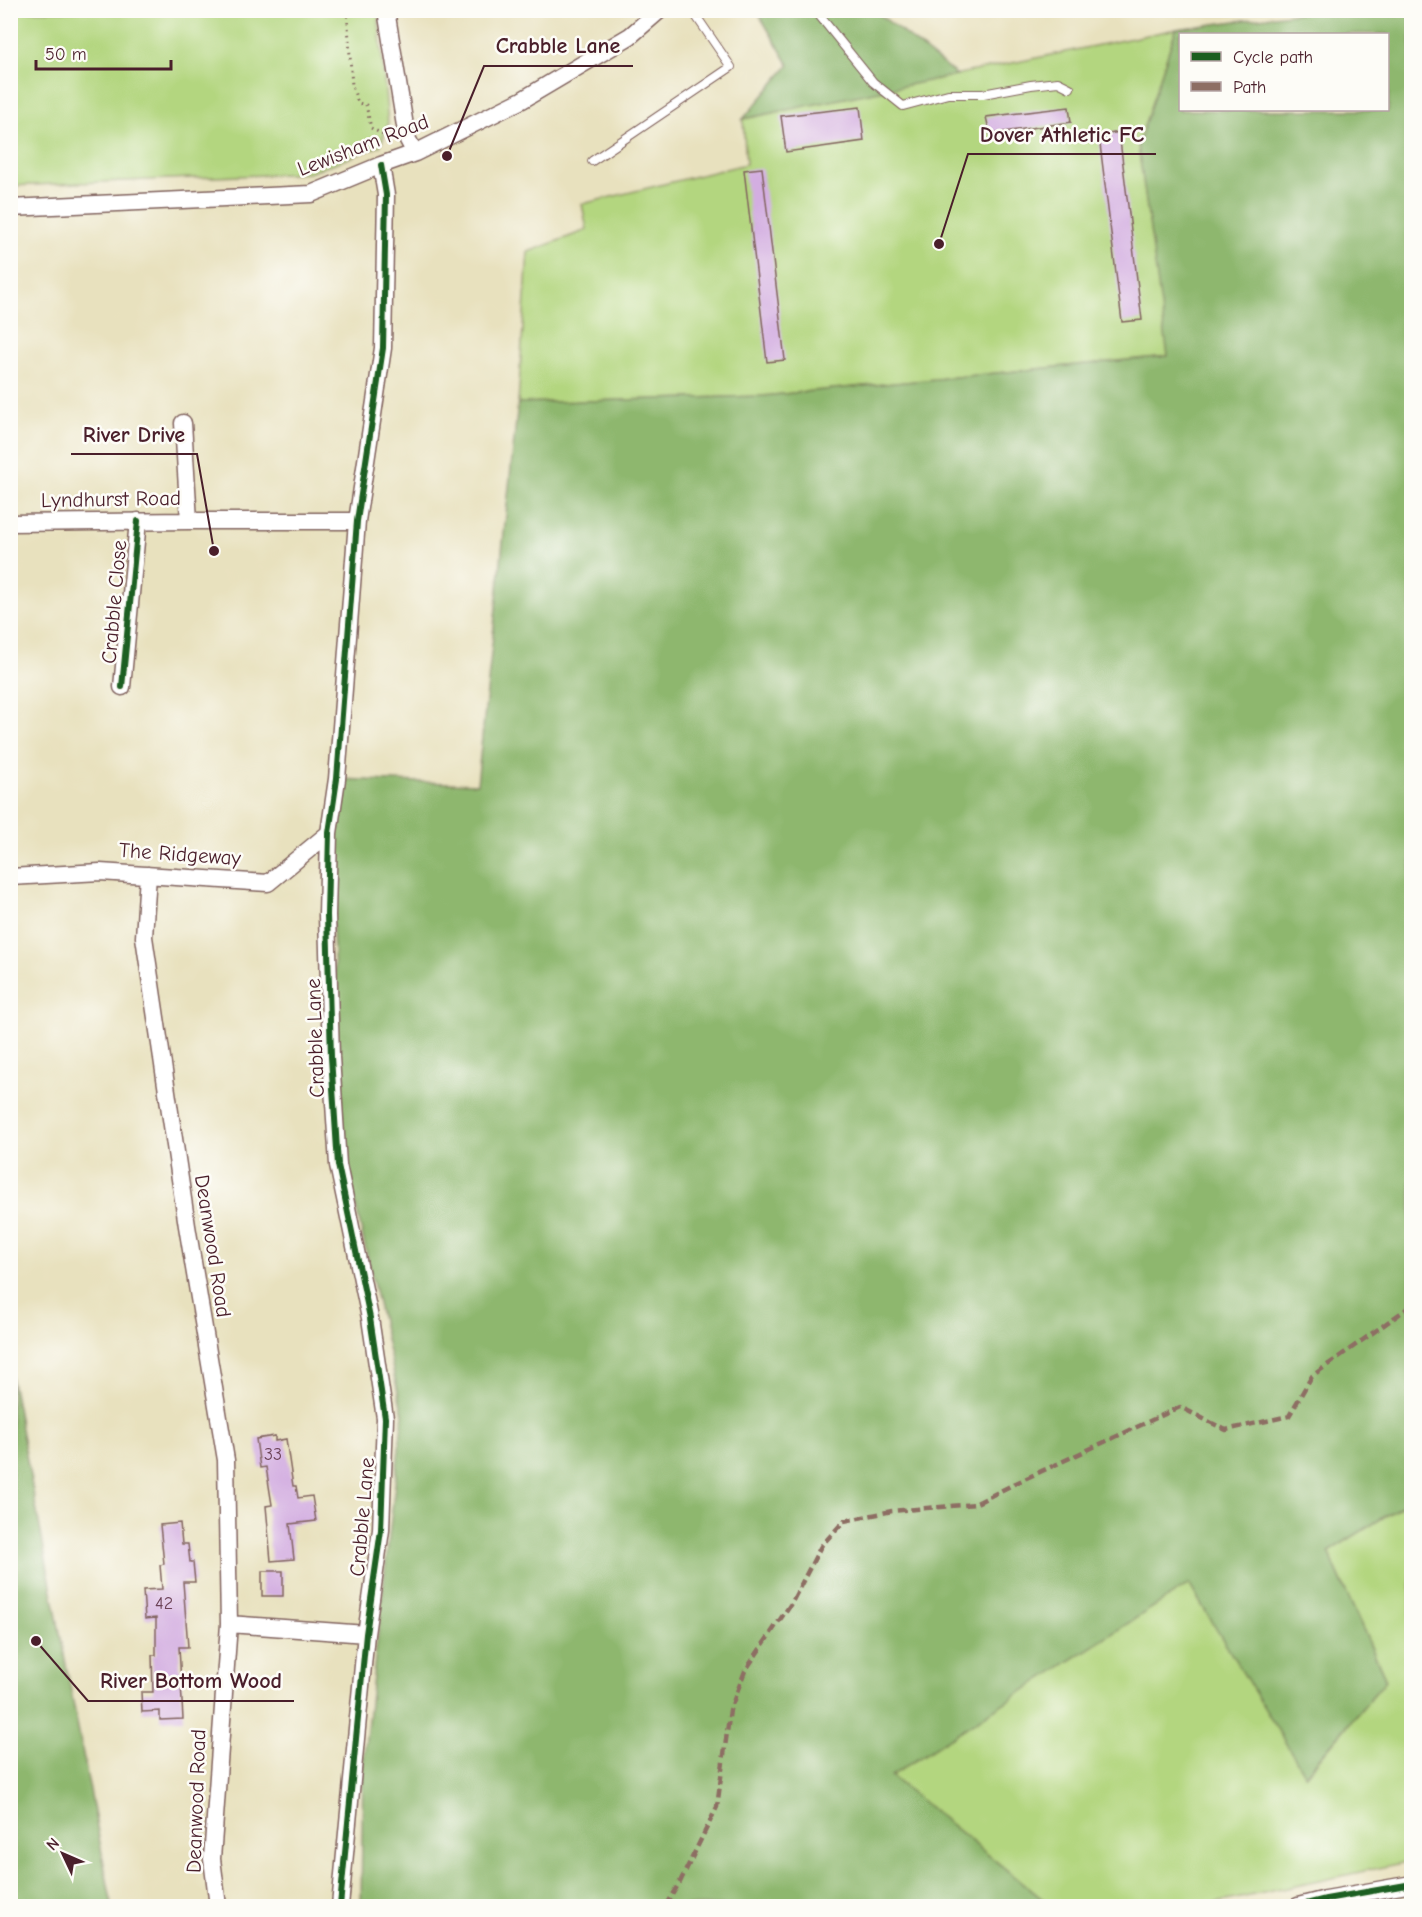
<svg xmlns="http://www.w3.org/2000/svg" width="1422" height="1917" viewBox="0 0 1422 1917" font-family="'Comic Neue',sans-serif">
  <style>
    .green { fill: #b3d67f; stroke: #7e7a55; stroke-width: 1.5 }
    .forest { fill: #8eb76e; stroke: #6c6b4c; stroke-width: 1.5; fill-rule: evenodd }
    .building { fill: #d3aee1 }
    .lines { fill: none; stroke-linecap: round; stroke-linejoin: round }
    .service-casing { stroke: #81635e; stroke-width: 10 }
    .minor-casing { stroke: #81635e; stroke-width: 19 }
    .path { stroke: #81635e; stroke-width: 3; stroke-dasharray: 1.5 4.5; stroke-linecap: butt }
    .service { stroke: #fff; stroke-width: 8 }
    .minor { stroke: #fff; stroke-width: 16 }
    .quiet { stroke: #8d6e63; stroke-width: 4.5; stroke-dasharray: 9 4.5; stroke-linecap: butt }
    .cycleway-casing { stroke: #fdfcf7; stroke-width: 10 }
    .cycleway { stroke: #1b5e20; stroke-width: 6 }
    .labels { text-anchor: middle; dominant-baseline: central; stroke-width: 5; stroke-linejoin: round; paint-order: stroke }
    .number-label { font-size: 18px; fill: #6c4358 }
    .street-label { font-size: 21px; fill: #4a1f2b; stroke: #fdfcf7 }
    .leader { fill: none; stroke: #4a1f2b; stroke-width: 2 }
    .callout-dot { fill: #4a1f2b; stroke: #fdfcf7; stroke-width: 2 }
    .callout-label { font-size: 22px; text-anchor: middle; font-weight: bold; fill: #4a1f2b; stroke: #fdfcf7; stroke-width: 5; stroke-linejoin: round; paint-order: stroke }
  </style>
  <rect width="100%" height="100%" fill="#fdfcf7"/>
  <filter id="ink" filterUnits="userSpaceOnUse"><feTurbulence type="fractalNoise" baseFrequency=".0167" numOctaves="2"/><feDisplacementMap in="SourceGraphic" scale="12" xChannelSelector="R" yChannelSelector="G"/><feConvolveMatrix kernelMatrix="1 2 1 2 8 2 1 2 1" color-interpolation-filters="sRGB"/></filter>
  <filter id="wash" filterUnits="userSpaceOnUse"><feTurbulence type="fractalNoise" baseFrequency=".008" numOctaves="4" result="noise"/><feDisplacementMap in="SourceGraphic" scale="24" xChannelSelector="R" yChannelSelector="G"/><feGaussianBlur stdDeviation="1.35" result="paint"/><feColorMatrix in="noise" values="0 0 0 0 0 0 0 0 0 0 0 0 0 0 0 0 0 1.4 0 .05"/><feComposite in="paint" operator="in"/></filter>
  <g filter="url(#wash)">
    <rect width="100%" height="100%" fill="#e8e1be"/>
    <path class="green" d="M10,11h368l10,113 -8,22 -71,27 -298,13z
      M1176,29l-38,116 31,211 -406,40 -245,7 10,-151 59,-22 -5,-26 164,-40 -3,-45z
      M1411,1500v361l-208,45h-152l-161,-130 299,-193 117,192 80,-95 -58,-128z"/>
    <path class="forest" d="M757,11h118l82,64 -214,44 46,-54z
      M1312,11h99v1489l-83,52 58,128 -81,95 -116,-191 -298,192 160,130h-690l2,-142 40,-350 -61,-269 -13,-312 8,-54 140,5 41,-381 245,-7 405,-40 -30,-211 38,-116zM1180,34h208v76h-208z
      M11,1376l101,530h-101z"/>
    <g id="blocks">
      <path class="building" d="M860,107l4,34 -78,11 -5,-36z
        M1069,107l2,15 -81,12 -4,-17z
        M1119,132l23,188 -20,2 -23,-186z
        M762,168l23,192 -18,2 -23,-192z
        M275,1436v5l11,-2 7,47h3l2,12 14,-2 4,25 -26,3 4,35 -23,2 -5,-55 6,-1 -6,-38 -6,1 -4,-29z
        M180,1523l2,21h6l2,18h3l2,20h-12l5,65h-9l4,72 -23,1v-9l-18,1 -1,-20h12l-1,-37h4v-37l-11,1 -2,-29 19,-1 -2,-24 4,-1 -4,-39z
        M262,1571h21v25h-21z"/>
    </g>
  </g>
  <g filter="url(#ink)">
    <use href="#blocks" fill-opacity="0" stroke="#81635e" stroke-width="1.5"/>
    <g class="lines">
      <defs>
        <path id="service" d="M817,10l2,5 54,67 30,24 45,-12h35l48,-9 27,-3 12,6
          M592,161l139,-94 -39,-57"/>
        <path id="minor" d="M386,10l21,128 8,15
          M10,208l301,-14 70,-29 34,-12 107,-53 108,-64 30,-26
          M183,423l6,98
          M10,523l179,-2h168
          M122,687l16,-166
          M148,875l-4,62 43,289 39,234 3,164 -17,235 6,47
          M10,877l90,-5 168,11 61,-50
          M229,1624l137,10
          M340,1906l26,-272 15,-104 4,-112 -15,-100 -32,-153 -7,-108 -4,-142 2,-82 8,-54 20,-258 26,-173 3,-153 -5,-30
          M1298,1906l28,-7 86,-15"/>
      </defs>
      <use href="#service" class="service-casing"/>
      <use href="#minor" class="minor-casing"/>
      <path class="path" d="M347,10l5,76 6,17 8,2 5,23 18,10
        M10,11l7,-1"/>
      <use href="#service" class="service"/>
      <use href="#minor" class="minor"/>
      <path class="quiet" d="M665,1906l15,-24 37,-75 13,-97 15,-39 47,-69 29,-56 23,-25 48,-10 83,-7 41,-21 164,-76 46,23 63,-14 23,-40 100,-71"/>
      <defs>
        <path id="cycleway" d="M122,687l16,-166
          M340,1906l26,-272 15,-104 4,-112 -15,-100 -32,-153 -7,-108 -4,-142 2,-82 8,-54 20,-258 26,-173 3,-153 -5,-30
          M1298,1906l28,-7 86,-15"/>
      </defs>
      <use href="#cycleway" class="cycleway-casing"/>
      <use href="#cycleway" class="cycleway"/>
    </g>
  </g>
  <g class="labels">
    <g class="number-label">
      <text x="273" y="1454">33</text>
      <text x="164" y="1603">42</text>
    </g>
    <g class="street-label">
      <text transform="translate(363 145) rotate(-21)">Lewisham Road</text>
      <text transform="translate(111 499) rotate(-1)">Lyndhurst Road</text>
      <text transform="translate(114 602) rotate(-85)">Crabble Close</text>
      <text transform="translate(180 854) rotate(4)">The Ridgeway</text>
      <text transform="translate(315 1038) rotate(-92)">Crabble Lane</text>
      <text transform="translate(213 1246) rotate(81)">Deanwood Road</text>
      <text transform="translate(362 1517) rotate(-85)">Crabble Lane</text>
      <text transform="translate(196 1801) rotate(-88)">Deanwood Road</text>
    </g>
  </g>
  <path class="leader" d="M447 156L484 66H633M939 244L968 154H1156M214 551L197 454H71M36 1641L88 1701H294"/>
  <g class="callout-dot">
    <circle cx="447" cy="156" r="6"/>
    <circle cx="939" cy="244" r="6"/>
    <circle cx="214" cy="551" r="6"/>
    <circle cx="36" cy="1641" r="6"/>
  </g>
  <g class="callout-label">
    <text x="558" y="53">Crabble Lane</text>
    <text x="1062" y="142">Dover Athletic FC</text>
    <text x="134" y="442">River Drive</text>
    <text x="191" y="1688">River Bottom Wood</text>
  </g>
  <rect width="1422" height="1917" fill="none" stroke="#fdfcf7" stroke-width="36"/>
  <rect x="1179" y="33" width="210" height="78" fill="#fdfcf7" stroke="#b5a4a5" stroke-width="1.5"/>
  <rect x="1191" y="52" width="30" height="9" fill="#1b5e20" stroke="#b5a4a5" stroke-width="1.5"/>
  <text x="1233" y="63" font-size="18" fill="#4a1f2b">Cycle path</text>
  <rect x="1191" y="82" width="30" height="9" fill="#8d6e63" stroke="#b5a4a5" stroke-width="1.5"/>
  <text x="1233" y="93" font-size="18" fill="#4a1f2b">Path</text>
  <g transform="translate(63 1854) rotate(314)" stroke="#fdfcf7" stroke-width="4.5" paint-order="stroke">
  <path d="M0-4.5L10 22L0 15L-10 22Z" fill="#4a1f2b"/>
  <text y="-9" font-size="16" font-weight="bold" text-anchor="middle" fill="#4a1f2b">N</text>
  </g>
  <path d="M36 60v9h135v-9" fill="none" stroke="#4a1f2b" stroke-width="3"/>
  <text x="45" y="60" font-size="18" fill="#4a1f2b" stroke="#fdfcf7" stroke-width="4.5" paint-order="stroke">50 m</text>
</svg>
